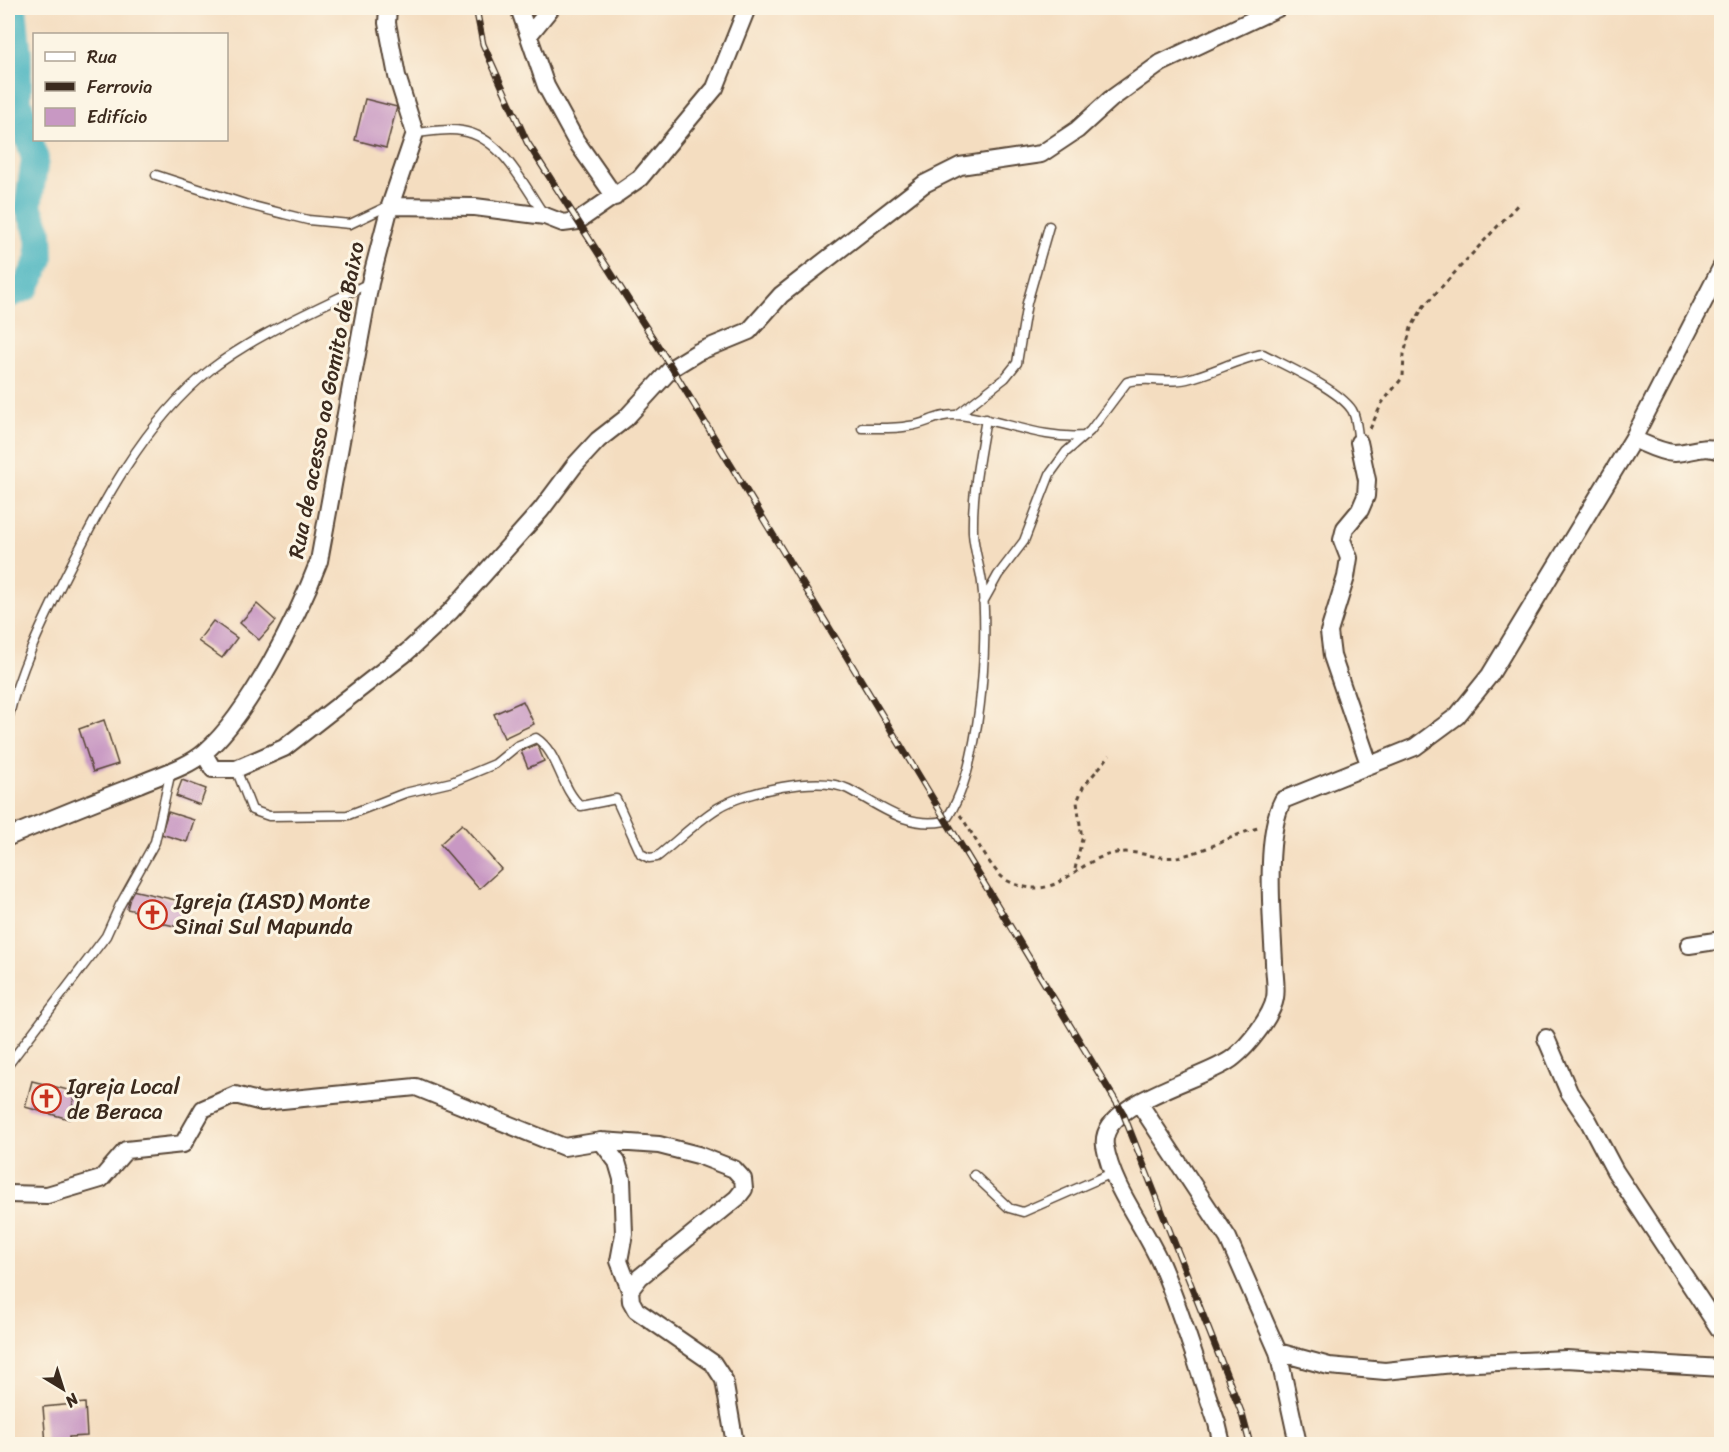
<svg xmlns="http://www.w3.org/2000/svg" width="1729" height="1452" viewBox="0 0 1729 1452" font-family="Sriracha,sans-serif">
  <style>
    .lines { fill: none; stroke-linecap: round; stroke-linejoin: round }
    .river { stroke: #44b3bf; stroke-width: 28 }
    .building { fill: #c898c3 }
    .lane-casing { stroke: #574536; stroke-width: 11 }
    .street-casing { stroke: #574536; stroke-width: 20 }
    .path { stroke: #574536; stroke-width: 3; stroke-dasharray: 4.5 4.5; stroke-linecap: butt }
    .lane { stroke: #fff; stroke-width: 8 }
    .street { stroke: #fff; stroke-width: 16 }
    .rail-casing { stroke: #3b2a1e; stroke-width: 7 }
    .rail { stroke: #fcf5e5; stroke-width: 4.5; stroke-dasharray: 14; stroke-linecap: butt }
    .labels { text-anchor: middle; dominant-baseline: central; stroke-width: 6; stroke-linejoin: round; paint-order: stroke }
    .street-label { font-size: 22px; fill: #3b2a1e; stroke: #fcf5e5 }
    .poi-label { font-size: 22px; fill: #3b2a1e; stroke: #fcf5e5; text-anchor: start }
  </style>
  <rect width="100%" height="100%" fill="#fcf5e5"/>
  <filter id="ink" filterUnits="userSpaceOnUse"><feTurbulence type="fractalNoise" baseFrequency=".0167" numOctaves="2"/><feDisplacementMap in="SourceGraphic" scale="12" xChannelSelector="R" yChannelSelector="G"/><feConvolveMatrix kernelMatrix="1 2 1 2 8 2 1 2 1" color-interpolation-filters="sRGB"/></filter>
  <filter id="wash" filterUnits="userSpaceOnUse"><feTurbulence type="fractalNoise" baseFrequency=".008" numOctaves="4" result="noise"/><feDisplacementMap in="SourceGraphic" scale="24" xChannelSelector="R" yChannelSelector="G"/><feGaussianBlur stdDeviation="1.35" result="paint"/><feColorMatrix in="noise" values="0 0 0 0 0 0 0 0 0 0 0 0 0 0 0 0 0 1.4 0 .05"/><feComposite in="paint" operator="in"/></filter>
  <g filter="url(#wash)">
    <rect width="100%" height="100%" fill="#f4ddc0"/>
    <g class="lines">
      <path class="river" d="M8,295l18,-8 14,-28 -1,-26 -11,-26 7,-48 -17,-57v-46l-5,-48"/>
    </g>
    <g id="blocks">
      <path class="building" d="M365,99l32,8 -11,41 -31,-8z
        M257,604l19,17 -17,19 -19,-17z
        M213,621l24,17 -15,20 -24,-17z
        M523,701l11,23 -30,14 -10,-24z
        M104,720l14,44 -25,8 -14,-43z
        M537,744l7,17 -16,7 -7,-17z
        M182,780l24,9 -6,16 -24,-9z
        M168,812l26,8 -7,22 -26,-8z
        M462,824l39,45 -22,20 -39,-45z
        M132,890l57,13 -6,25 -35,-8 1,-6 -22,-5z
        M32,1081l44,11 -7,27 -44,-12z
        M85,1403l2,33 -18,1v7h-23l-3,-37z"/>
    </g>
  </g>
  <g filter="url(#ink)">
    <use href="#blocks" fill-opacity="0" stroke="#574536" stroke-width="1.5"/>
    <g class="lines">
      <defs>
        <path id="lane" d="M415,133c14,-1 32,-5 47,-2 40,6 62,55 83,85
          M156,175l89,29 63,16 42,4 38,-18
          M957,415l48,-37 12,-15 10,-60 22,-77
          M862,428c16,0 32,1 47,-2 18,-2 28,-12 49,-11 43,4 83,25 127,21
          M983,602l15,-27 26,-34 26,-67 16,-22 24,-21 37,-49c19,-6 40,2 60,-3 26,-6 50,-20 76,-25 23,12 75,35 89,56 5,8 5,22 7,32
          M8,719c11,-48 33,-93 55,-138 38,-75 80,-158 147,-211 48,-37 105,-60 159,-87
          M236,769l16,41 17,6 79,-1 57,-22 47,-11 43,-18 22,-18 19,-8c23,15 24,50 45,68l35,-7 25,55 8,4 8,-1c20,-16 40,-36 61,-49 27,-17 101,-33 130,-19 33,17 58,40 97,32 36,-49 44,-178 37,-238 -2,-16 -8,-33 -9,-50 -1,-39 6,-75 13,-114
          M8,1065l98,-129 14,-31 35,-63 16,-71
          M974,1175l35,33 14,4 89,-39"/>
        <path id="street" d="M519,8l27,78 30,55 39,56
          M529,35l22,-27
          M390,206l85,1 70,9 18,7 15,-2 62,-43 75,-90 32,-80
          M1633,439c13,5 26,13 41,14 17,0 31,-10 48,-1
          M1359,442l8,38 -1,16 -6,14 -15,18 -3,12 7,18 -3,19 -17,55 3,24 37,108
          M204,754l9,15h23l48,-21 123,-96 43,-40 91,-102 33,-44 24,-26 27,-21 47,-51 26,-16 51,-21 32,-36 143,-111 36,-18 81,-12 36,-24 34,-31 50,-36 117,-55
          M8,837c43,-18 87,-36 131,-53 21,-9 49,-17 66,-32 44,-38 93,-136 114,-191l51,-278 20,-77 25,-73 -18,-57 -10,-53 1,-15
          M1689,945l33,-5
          M1546,1038l23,54 19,28 27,51 107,162
          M1139,1103l89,135 50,114 20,92
          M601,1141l16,21 5,17 2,55 -5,27 11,29 1,11 5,9 77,53 11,17 11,64
          M8,1194l39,1 54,-16 25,-29 57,-6 20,-35 32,-14 27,7 154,-15 148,60 37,-6 58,4 39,10 36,14 9,10 1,10 -7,9 -97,79 -10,13
          M1278,1352l51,14 56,5 68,-7 113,-5 156,9
          M1222,1444l-5,-21c-18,-51 -33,-104 -54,-154 -17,-42 -50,-78 -58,-123 -7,-45 104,-67 129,-89 14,-11 38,-41 41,-59 2,-11 -1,-25 -1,-36 -2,-42 -10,-127 9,-162l132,-53 42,-31 33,-41 143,-236 89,-173"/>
      </defs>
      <use href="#lane" class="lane-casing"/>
      <use href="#street" class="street-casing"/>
      <path class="path" d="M1370,429l12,-26 21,-26 1,-23 7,-26 13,-22 96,-104
        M960,815c12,16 32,59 48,66 51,24 63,-20 108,-28 21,-4 39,7 60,4 28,-4 55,-22 82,-29
        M1075,869l7,-30 -5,-37 6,-15 27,-32"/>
      <use href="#lane" class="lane"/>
      <use href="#street" class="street"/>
      <defs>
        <path id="rail" d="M476,8l7,36 44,98 145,226 451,745 119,301 8,30"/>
      </defs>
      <use href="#rail" class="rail-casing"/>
      <use href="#rail" class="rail"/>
    </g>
  </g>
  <defs>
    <symbol id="church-ring" viewBox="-11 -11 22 22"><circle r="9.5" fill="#fcf5e5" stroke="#c8321e" stroke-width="1.5"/><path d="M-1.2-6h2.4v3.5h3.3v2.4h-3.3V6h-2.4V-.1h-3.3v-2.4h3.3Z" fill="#c8321e"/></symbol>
  </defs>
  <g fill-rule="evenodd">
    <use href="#church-ring" x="136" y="898" width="33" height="33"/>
    <use href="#church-ring" x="30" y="1082" width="33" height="33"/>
  </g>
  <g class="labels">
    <g class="street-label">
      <text transform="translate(326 400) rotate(-79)">Rua de acesso ao Gomito de Baixo</text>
    </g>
    <g class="poi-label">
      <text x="174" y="901">Igreja (IASD) Monte<tspan x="174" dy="25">Sinai Sul Mapunda</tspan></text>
      <text x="67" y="1086">Igreja Local<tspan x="67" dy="25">de Beraca</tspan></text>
    </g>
  </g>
  <rect width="1729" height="1452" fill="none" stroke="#fcf5e5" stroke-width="30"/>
  <rect x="33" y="33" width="195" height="108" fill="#fcf5e5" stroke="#afa495" stroke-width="1.5"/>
  <rect x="45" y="52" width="30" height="9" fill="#ffffff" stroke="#afa495" stroke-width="1.5"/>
  <text x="87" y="63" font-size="18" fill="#3b2a1e">Rua</text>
  <rect x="45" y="82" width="30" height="9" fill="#3b2a1e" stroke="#afa495" stroke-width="1.5"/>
  <text x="87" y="93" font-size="18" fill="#3b2a1e">Ferrovia</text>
  <rect x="45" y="108" width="30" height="18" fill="#c898c3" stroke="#afa495" stroke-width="1.5"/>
  <text x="87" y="123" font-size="18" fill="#3b2a1e">Edifício</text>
  <g transform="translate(63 1389) rotate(142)" stroke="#fcf5e5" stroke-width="4.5" paint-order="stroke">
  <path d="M0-4.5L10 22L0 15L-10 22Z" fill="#3b2a1e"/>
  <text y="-9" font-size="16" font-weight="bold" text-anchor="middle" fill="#3b2a1e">N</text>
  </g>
</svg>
